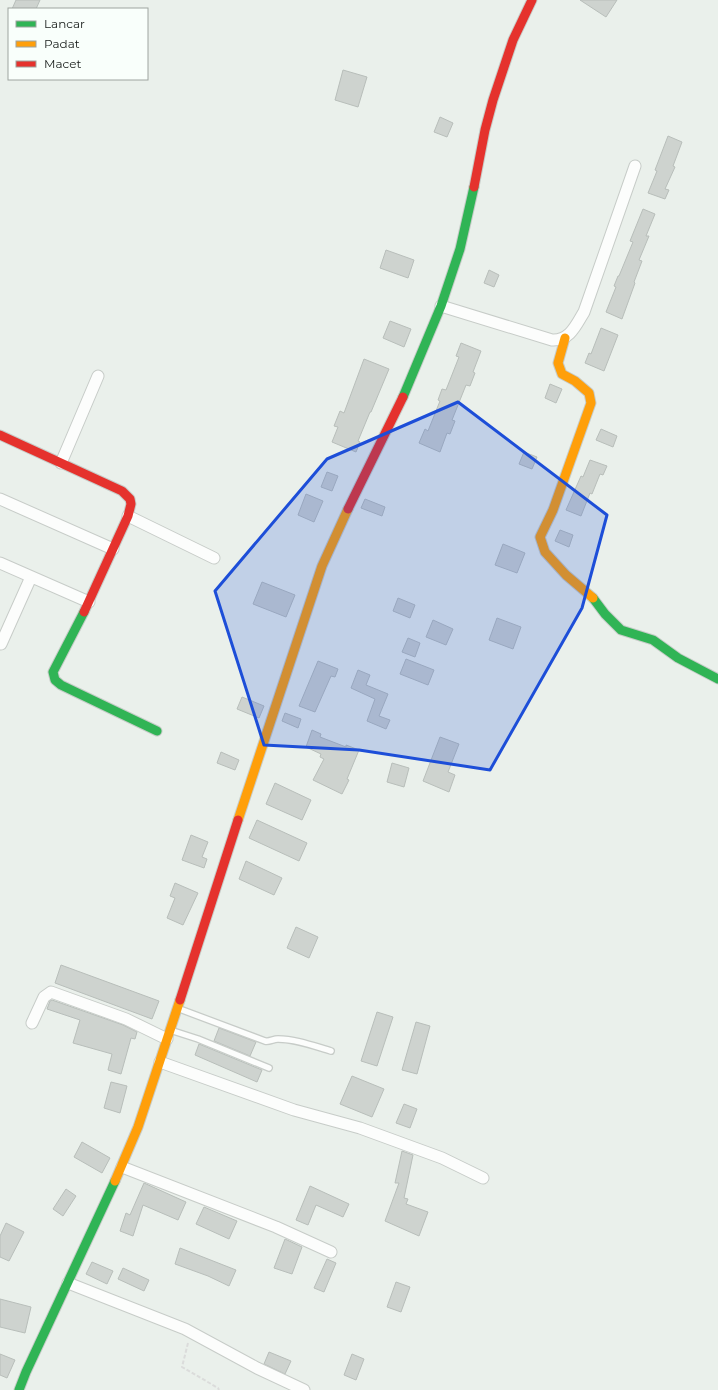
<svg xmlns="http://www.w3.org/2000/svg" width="718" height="1390" viewBox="0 0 718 1390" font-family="Montserrat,sans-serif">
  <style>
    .building { fill: #ced3cf; stroke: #b8beba }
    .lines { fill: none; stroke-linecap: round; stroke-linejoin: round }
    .lane-casing { stroke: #c7ccc8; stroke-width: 8 }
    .street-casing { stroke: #c7ccc8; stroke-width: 13 }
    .fast-casing { stroke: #c7ccc8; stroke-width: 11 }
    .slow-casing { stroke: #c7ccc8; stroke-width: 11 }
    .jam-casing { stroke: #c7ccc8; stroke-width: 11 }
    .path { stroke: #dbdcdb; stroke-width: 2; stroke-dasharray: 4 2; stroke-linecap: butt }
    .lane { stroke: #fcfdfc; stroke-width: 5.5 }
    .street { stroke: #fcfdfc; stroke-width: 11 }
    .fast { stroke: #30b455; stroke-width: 9 }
    .slow { stroke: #ff9f0a; stroke-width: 9 }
    .jam { stroke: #e5322d; stroke-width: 9 }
    .marked { fill: #1d4ed8; fill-opacity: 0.2; stroke: #1d4ed8; stroke-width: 3; stroke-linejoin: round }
  </style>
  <rect width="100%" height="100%" fill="#eaf0eb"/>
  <path class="building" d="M16,0h24l-4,9h-24z
    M580,0h37l-11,17z
    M343,70l24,7 -9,30 -23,-7z
    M440,117l13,6 -6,14 -13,-5z
    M668,136l14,6 -9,24 2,1 -10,22 4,1 -4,9 -17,-6 9,-22 -2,-1z
    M643,209l12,5 -9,22h3l-10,24 3,1 -8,21 1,1 -13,36 -16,-7 10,-25 -2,-1 4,-10h1l14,-34 -3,-1z
    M386,250l28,10 -6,18 -28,-10z
    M489,270l10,5 -5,12 -10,-4z
    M390,321l21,8 -7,18 -21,-9z
    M601,328l17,7 -14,36 -19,-8 4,-10 2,1z
    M461,343l20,8 -8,21 2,1 -5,13 -4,-1 -14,35 3,1 -5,13 -3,-1 -7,19 -21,-9 6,-14 3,2 12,-30 -2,-1 4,-11 4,1 13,-33 -3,-1z
    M364,359l25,10 -18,43h-1l-12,29 2,1 -4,10 -24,-10 6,-15 -4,-1 6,-15 4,2z
    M550,384l12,5 -6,14 -11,-5z
    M601,429l16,7 -4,11 -17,-7z
    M524,452l13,5 -5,12 -13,-5z
    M590,460l17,6 -4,9 -3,-1 -8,20 -2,-1 -9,23 -15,-6 15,-34 2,1z
    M327,472l11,4 -6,15 -11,-4z
    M306,494l17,7 -9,21 -16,-7z
    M365,499l20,8 -3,9 -21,-8z
    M560,530l13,5 -4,12 -14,-6z
    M503,544l22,9 -8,20 -22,-8z
    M262,582l33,13 -9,22 -33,-13z
    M398,598l17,7 -5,13 -17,-7z
    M497,618l24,9 -8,22 -24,-9z
    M433,620l20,9 -7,16 -20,-8z
    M408,638l12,5 -5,14 -13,-5z
    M406,659l28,11 -6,15 -28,-11z
    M318,661l20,8 -3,8 -4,-1 -16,36 -16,-6z
    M358,670l12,5 -4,10 22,9 -9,22 11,4 -4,9 -19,-8 8,-22 -24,-11z
    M242,697l22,9 -5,12 -22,-9z
    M285,713l16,6 -3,9 -16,-7z
    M312,730l9,4 -1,3 26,10v-2l13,5 -12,29 2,1 -7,14 -29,-14 11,-21 -4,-2 1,-3 -15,-7z
    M440,737l19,7 -11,28 7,3 -6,17 -26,-11z
    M221,752l18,8 -4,10 -18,-7z
    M392,763l17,5 -5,19 -17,-5z
    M275,783l36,17 -9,20 -36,-16z
    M257,820l50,23 -8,18 -50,-23z
    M191,835l17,7 -6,15 5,2 -3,9 -22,-8z
    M246,861l36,17 -8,17 -35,-16z
    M175,883l23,10 -15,32 -16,-7 8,-20 -5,-2z
    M296,927l22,10 -9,21 -22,-10z
    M61,965l98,36 -7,18 -97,-36z
    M52,1000l71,25 14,7 -2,7 -4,-1 -10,36 -13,-4 4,-16 -39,-11 7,-23 -33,-11 3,-8z
    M377,1012l16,5 -16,49 -16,-5z
    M416,1022l14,4 -13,48 -15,-4z
    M219,1028l37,14 -6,14 -36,-15z
    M199,1044l63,26 -5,12 -62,-27z
    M352,1076l32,13 -12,28 -32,-13z
    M111,1082l16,4 -7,27 -16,-5z
    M404,1104l13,5 -7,19 -14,-5z
    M82,1142l28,16 -8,15 -28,-16z
    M402,1151l11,4 -9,43 4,1 -2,5 22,8 -9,24 -34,-15 14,-38h-4z
    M144,1183l42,19 -8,18 -35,-15 -10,31 -13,-5 6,-18 4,2z
    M310,1186l39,18 -6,13 -27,-12 -8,20 -12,-5z
    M66,1189l10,7 -13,20 -10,-7z
    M204,1207l33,14 -8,18 -33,-15z
    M6,1223l18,9 -15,29 -9,-4v-21z
    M285,1239l17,8 -10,27 -18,-6z
    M180,1248l56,22 -7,16 -21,-10 -33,-12z
    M327,1259l9,4 -12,29 -10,-4z
    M92,1262l21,9 -6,13 -21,-10z
    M123,1268l26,12 -5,11 -26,-12z
    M396,1282l14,5 -9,25 -14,-5z
    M0,1299l31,8 -6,26 -25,-6z
    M269,1352l22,9 -6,13 -21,-10z
    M0,1354l15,6 -8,18 -7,-3z
    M352,1354l12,5 -8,21 -12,-5z"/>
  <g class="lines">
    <defs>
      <path id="lane" d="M177,1008l88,33c5,1 8,-2 13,-2 18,0 36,7 53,12
        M170,1030l28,9 71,29"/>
      <path id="street" d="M441,306l111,34c18,1 24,-15 32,-28l51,-146
        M61,463l37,-87
        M0,499l113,50
        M128,516l86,42
        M0,563l89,39
        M1,644l30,-67
        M32,1023l12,-26 7,-5 75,27 41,20
        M160,1062l134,48 66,18 82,30 41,20
        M122,1167l154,60 55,25
        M68,1283l117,46 72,39 47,22"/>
      <path id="fast" d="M403,397l38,-91 19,-57 14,-62
        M593,598l12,16 16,16 32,10 25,18 40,21
        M84,612l-31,60 2,8 6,5 96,46
        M19,1390l7,-18 89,-191"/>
      <path id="slow" d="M565,338l-7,25 4,11 13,7 14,12 2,10 -38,107 -13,27 5,15 21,23 27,23
        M238,820l84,-254 26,-57
        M115,1181l23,-54 42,-127"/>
      <path id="jam" d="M474,187l11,-57 8,-30 20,-60 19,-40
        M0,435l122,56 8,8 1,5 -3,12 -44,96
        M348,509l55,-112
        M180,1000l58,-180"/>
    </defs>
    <use href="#lane" class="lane-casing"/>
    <use href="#street" class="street-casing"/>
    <use href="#fast" class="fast-casing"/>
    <use href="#slow" class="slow-casing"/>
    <use href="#jam" class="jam-casing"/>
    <path class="path" d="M188,1343l-6,24 36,21 1,2"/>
    <use href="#lane" class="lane"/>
    <use href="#street" class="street"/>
    <use href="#fast" class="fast"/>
    <use href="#slow" class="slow"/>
    <use href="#jam" class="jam"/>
  </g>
  <path class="marked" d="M458,402l149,113 -25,93 -92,162 -131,-20 -95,-5 -49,-154 112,-132z"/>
  <rect x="8" y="8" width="140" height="72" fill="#f9fffb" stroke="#9ea4a0"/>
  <rect x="16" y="21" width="20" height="6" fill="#30b455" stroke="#9ea4a0"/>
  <text x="44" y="28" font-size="12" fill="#161b18">Lancar</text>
  <rect x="16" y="41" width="20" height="6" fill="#ff9f0a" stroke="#9ea4a0"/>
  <text x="44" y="48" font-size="12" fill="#161b18">Padat</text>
  <rect x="16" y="61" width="20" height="6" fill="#e5322d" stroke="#9ea4a0"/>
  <text x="44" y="68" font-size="12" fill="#161b18">Macet</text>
</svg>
